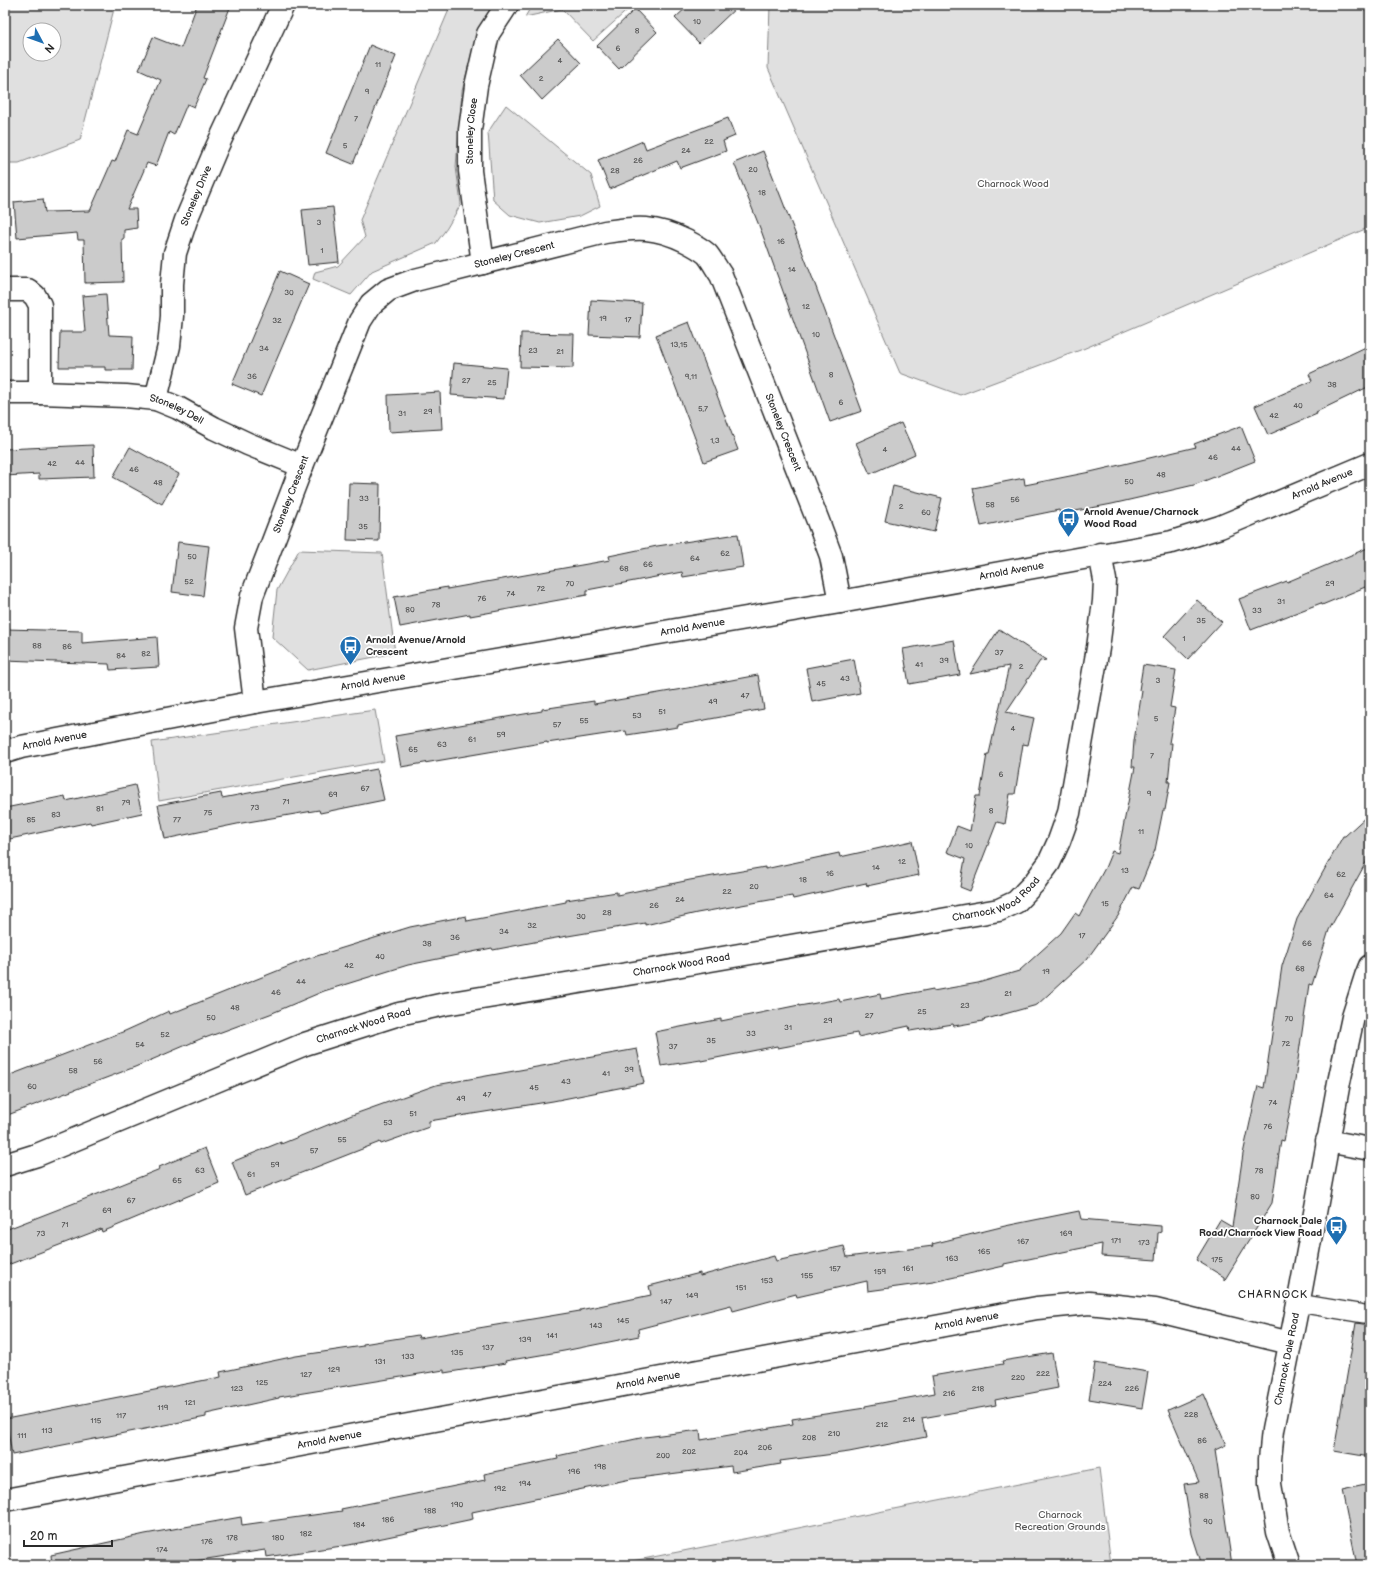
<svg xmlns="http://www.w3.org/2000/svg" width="1375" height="1570" viewBox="0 0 1375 1570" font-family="'Balsamiq Sans',sans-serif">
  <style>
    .green { fill: #e0e0e0; stroke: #868686; fill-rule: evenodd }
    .building { fill: #cbcbcb; stroke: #2b2b2b }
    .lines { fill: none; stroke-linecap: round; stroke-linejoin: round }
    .service-casing { stroke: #2b2b2b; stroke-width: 20 }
    .minor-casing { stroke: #2b2b2b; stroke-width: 25 }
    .service { stroke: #fff; stroke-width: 17 }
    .minor { stroke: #fff; stroke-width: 22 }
    .labels { text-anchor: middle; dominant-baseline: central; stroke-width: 3.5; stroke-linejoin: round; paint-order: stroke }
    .number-label { font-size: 8px; fill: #535353 }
    .street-label { font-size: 10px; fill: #2b2b2b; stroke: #fff }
    .park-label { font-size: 10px; fill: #585858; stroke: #fff }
    .poi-label { font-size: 10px; font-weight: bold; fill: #2b2b2b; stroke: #fff; text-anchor: start }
    .neighbourhood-label { font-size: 11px; letter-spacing: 1px; fill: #2b2b2b; stroke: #fff }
  </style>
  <rect width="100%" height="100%" fill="#fff"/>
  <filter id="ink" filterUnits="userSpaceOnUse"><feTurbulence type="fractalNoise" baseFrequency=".025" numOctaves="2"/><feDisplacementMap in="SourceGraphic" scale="8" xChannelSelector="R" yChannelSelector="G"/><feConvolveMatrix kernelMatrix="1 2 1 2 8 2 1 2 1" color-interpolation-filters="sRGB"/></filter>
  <g filter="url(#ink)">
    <path class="green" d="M5,5h112l-3,4 -34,131 -61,23h-14zM30,30h24v24h-24z
      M451,5h41l-15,28 -15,58 -6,76 5,37 -14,24 -11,15 -64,28 -21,24 -38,-16 2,-7 23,-6 27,-29 -5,-17z
      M532,5h101l-40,36 -31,-32 -37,8z
      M770,5h600v222l-287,122 -123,46 -60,-22 -132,-305z
      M506,105l85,70 9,31 -20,10 -40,7 -30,-8 -17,-15 -5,-68z
      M299,550l83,3 13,100 -87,17 -36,-33 5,-47z
      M375,710l9,51 -225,40 -7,-59z
      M1099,1468l12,97h-503l35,-6z"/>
    <path class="building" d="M197,5h34l-28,73 3,1 -12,28 -7,-3 -13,31 -5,-3 -13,34 -9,-3 -20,46h9l1,19 -13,2v9h-2l1,43 -38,1 -1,-43h-6l-1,-7 -60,5 -3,-36 29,-3 2,13 45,-1 22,-50 3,1 13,-32 10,4 23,-54 -22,-10 14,-33 28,11z
      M689,5h50l-40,38 -24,-25z
      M635,9l22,23 -38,37 -22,-23z
      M558,39l23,24 -39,37 -22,-25z
      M370,45l26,11 -43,108 -27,-11z
      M728,118l7,18 -12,5 3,10 -46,17 -3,-7 -67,28 -12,-29 45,-19 3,8z
      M763,151l53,136 46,124 -32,11 -68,-189 -28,-70z
      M333,207l6,55 -31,3 -6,-55z
      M280,271l29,13 -48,112 -29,-12z
      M106,294l3,41 24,1 -1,34h-27v-3h-46l1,-35h25l-3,-36z
      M591,300l51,3 -2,34 -51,-2z
      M689,322l49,128 -34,12 -48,-127z
      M521,333l53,1 -1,34 -53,-1z
      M1370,345v41l-54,26 1,2 -49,21 -13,-29 57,-25 -3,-7z
      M454,363l53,5 -3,31 -53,-4z
      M440,392l2,37 -53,3 -1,-37z
      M901,423l14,31 -45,20 -14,-31z
      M1241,426l14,35 -61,24 -82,19 -52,10 -1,-4 -78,16 -8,-38 51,-10 1,7 65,-13 106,-25 -2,-3z
      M93,445l1,32 -55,2v-5l-34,2v-27z
      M130,447l49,27 -17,30 -49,-27z
      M349,483l31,1 -1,57 -32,-1z
      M893,486l49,12 -8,34 -49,-11z
      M738,534l5,33 -60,10 -1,-5 -95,18v5l-117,21v-2l-70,13 -6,-30 53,-10v2l106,-19 57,-10 -1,-4 48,-10z
      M178,542l31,4 -6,50 -31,-4z
      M1370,547v38l-48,20 -1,-2 -70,27 -12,-31 48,-18v1z
      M1197,600l25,22 -34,37 -24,-23z
      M5,629l77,2v12l75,-6 2,30 -49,3 -1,-6 -104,-4z
      M999,629l47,31 -6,1 -34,51 28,6 -6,27 -5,-1 -8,50h-5l-5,30 -8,-2 -27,69 -10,-4 5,-28 -18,-7 10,-26 13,5 6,-35h4l7,-42h2l20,-88 -39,8z
      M954,640l6,35 -51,9 -6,-35z
      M854,659l6,34 -48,9 -6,-34z
      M1143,665l33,5 -6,37 5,1 -6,35h3l-4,39h2l-5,28h-2l-8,40 -16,39 -6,-2 -15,29 -31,43 -50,46 -54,15v1l-29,5 -1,-2 -43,7 -1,-5 -51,11 -1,-4 -79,15 -1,-2 -76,15v-1l-40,6 -6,-34 66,-13v2l78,-16v1l40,-7 1,3 40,-8 1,5 52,-10v2l45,-8 41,-12 42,-38 14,-20 4,3 26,-48 7,-17 6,2 17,-86h-3l2,-26 8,-50 -3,-1z
      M758,675l6,34 -86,16v2l-51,8 -1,-4 -79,12v-1l-146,25 -6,-31 147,-25v-2l52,-8v3l100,-17z
      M377,769l7,31 -64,13 -1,-3 -77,13 -77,16 -7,-34 63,-12 1,5z
      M135,785l7,28 -51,11 -1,-2 -85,18v-32l60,-12 1,5z
      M1370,813v42l-41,75 -17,55 -3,-1 -16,110 -9,47 -3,-1 -9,63 -48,78v-4l-28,-17 24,-40 12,7 11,-73 15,-68 6,2 18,-122 5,-15 10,-32 46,-83h2z
      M912,841l7,34 -52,11 -1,-3 -73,16 -1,-3 -95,17 -52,12v-2l-95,16 -57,11 -1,-2 -84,17 -84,26 -54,23 -65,24v-1l-70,30 -130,49v-39l120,-46 44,-20 1,3 137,-55 103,-32 56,-11 1,5 99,-19v-2l51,-8v3l73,-15 75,-13v2l74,-16 1,4z
      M637,1049l7,34 -91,18 -124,20v6l-48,17 -1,-2 -135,53 -13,-33 49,-20v2l71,-29 84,-30z
      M205,1148l14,35 -117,49 -1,-3 -96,37v-36l108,-42 47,-19 -1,-2z
      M1079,1211l2,8 80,7v6l-3,1 -2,27 -55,-4 1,-12 -98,20v2l-71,16 -65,9 -1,-10 -70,16 -1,-3 -63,17 -2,-6 -93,24 1,7 -75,15 -59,10 1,2 -62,10v-3l-165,27v1l-73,16v3l-194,38 -6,-36 215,-42 -1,-5 76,-16 67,-10v-2l55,-9 1,3 161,-27v-1l71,-15 -2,-9 51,-13v3l74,-20 2,5 68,-15 3,11 86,-11 -1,-2 73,-18z
      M1356,1323l14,2v132l-36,-6z
      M1052,1353l6,35 -63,12 1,5 -74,13 4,19 -77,15 -69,9 1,3 -49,8 -1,-6 -100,13 -159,33 1,7 -124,26 -83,12 -1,-7 -97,15h-116l-1,-10 94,-21 96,-17 1,8 100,-14 -1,-2 144,-29 -1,-6 74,-15 -1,-3 88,-19 55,-7 1,10 92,-16 -1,-5 73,-11v-2l70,-13 -3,-17 71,-12 -1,-3z
      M1095,1363l53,9 -6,36 -53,-9z
      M1204,1394l22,51 -11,5 17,115h-30l-10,-31 -8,-50 15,-2 -31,-72z
      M1370,1484v81h-13l-15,-75z"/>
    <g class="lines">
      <defs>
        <path id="service" d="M1298,1303l72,12"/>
        <g id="minor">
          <path id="s1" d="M483,263l-13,-92v-41l6,-44 12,-52 19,-29"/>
          <path d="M5,290h23l7,6 5,9v88"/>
          <path id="s2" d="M5,393h35l86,3 30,3 22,9 36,20 34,16 54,22"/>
          <path id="s3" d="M156,399l13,-53 3,-30v-32l3,-31 11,-33 30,-71 67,-144"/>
          <path id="s4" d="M255,702l-9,-74 6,-32 50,-130 58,-145 11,-17 17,-14 27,-10 190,-48c33,-5 50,-6 81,9 6,3 15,8 21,13 5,6 9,14 14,21l97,246 13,35 9,46"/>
          <path id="s5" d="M5,752l16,-5 234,-45 585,-100 332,-60 48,-15 150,-63"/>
          <path d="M1327,1141l43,8"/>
          <path id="s6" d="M5,1165l32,-10 268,-111 94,-30 46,-10 231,-38 323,-56 17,-8 19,-20 14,-19 10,-22 10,-28 29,-165 6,-47 1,-21 -5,-26"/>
          <path id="s7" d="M5,1500l1032,-192 52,-5 66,7 135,33"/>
          <path id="s8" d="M1289,1565l-11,-33 -8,-48v-25l3,-29 28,-141 38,-207 14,-65 13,-41 4,-10"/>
        </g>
      </defs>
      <use href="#service" class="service-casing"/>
      <use href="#minor" class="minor-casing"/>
      <use href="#service" class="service"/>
      <use href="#minor" class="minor"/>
    </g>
  </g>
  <defs>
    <symbol id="bus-pin" viewBox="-11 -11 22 30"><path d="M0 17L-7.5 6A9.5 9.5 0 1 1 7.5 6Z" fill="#1f6fb2" stroke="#fff"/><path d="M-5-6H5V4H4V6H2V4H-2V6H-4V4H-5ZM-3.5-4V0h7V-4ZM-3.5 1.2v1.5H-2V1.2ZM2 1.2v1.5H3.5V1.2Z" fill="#fff"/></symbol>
  </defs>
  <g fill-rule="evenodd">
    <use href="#bus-pin" x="1056" y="506" width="25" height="34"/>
    <use href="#bus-pin" x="338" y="634" width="25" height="34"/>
    <use href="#bus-pin" x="1324" y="1214" width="25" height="34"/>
  </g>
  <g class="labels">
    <g class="number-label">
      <text x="697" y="21">10</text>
      <text x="637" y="30">8</text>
      <text x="618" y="48">6</text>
      <text x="560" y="60">4</text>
      <text x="378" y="64">11</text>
      <text x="541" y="78">2</text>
      <text x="367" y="91">9</text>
      <text x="356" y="118">7</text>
      <text x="709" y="141">22</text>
      <text x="345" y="145">5</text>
      <text x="686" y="150">24</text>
      <text x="638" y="160">26</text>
      <text x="753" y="169">20</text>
      <text x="615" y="170">28</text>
      <text x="762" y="192">18</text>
      <text x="319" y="222">3</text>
      <text x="781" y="241">16</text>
      <text x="322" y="250">1</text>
      <text x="792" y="269">14</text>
      <text x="289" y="292">30</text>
      <text x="806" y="306">12</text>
      <text x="603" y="318">19</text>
      <text x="628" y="319">17</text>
      <text x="277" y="320">32</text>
      <text x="816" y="334">10</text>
      <text x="679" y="344">13,15</text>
      <text x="264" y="348">34</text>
      <text x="533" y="350">23</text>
      <text x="560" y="351">21</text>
      <text x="831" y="374">8</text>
      <text x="252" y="376">36</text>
      <text x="691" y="376">9,11</text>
      <text x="466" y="380">27</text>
      <text x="492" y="382">25</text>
      <text x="1332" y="384">38</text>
      <text x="841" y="402">6</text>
      <text x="1298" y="405">40</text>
      <text x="703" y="408">5,7</text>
      <text x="428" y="411">29</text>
      <text x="402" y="413">31</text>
      <text x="1274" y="415">42</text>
      <text x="715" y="440">1,3</text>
      <text x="1236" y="448">44</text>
      <text x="885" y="449">4</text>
      <text x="1213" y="457">46</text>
      <text x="80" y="462">44</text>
      <text x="52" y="463">42</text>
      <text x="134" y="469">46</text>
      <text x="1161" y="474">48</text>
      <text x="1129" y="481">50</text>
      <text x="158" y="482">48</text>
      <text x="364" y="498">33</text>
      <text x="1015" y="499">56</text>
      <text x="990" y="504">58</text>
      <text x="901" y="506">2</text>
      <text x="926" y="512">60</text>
      <text x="363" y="526">35</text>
      <text x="725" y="553">62</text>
      <text x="192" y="556">50</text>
      <text x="695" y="558">64</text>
      <text x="648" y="564">66</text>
      <text x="624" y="568">68</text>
      <text x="189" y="581">52</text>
      <text x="570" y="583">70</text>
      <text x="1330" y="583">29</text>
      <text x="541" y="588">72</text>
      <text x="511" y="593">74</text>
      <text x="482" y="598">76</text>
      <text x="1281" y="601">31</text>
      <text x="436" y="604">78</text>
      <text x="410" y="609">80</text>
      <text x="1257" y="610">33</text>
      <text x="1201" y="620">35</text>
      <text x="1184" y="638">1</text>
      <text x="37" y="645">88</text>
      <text x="67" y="646">86</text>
      <text x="999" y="652">37</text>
      <text x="146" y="653">82</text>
      <text x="121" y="655">84</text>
      <text x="944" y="660">39</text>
      <text x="919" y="664">41</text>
      <text x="1021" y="666">2</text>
      <text x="845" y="678">43</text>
      <text x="1158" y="680">3</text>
      <text x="821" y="683">45</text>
      <text x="745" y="695">47</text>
      <text x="713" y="701">49</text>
      <text x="662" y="711">51</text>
      <text x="637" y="715">53</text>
      <text x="1156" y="718">5</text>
      <text x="584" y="720">55</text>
      <text x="557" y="724">57</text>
      <text x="1013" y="728">4</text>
      <text x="501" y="734">59</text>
      <text x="472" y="739">61</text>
      <text x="442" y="744">63</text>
      <text x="413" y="749">65</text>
      <text x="1152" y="755">7</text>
      <text x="1001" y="774">6</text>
      <text x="365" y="788">67</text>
      <text x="1149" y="793">9</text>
      <text x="333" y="794">69</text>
      <text x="286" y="801">71</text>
      <text x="126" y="802">79</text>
      <text x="255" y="807">73</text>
      <text x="100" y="808">81</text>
      <text x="991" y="810">8</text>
      <text x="208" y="812">75</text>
      <text x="56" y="814">83</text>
      <text x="31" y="819">85</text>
      <text x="177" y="819">77</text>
      <text x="1141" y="831">11</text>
      <text x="969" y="845">10</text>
      <text x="902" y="861">12</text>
      <text x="876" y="867">14</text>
      <text x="1125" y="870">13</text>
      <text x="830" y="873">16</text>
      <text x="1341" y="874">62</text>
      <text x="803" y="879">18</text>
      <text x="754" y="886">20</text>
      <text x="727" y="891">22</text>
      <text x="1329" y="895">64</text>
      <text x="680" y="899">24</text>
      <text x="1105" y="903">15</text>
      <text x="654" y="905">26</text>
      <text x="607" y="912">28</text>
      <text x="581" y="916">30</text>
      <text x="532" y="925">32</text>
      <text x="504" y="931">34</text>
      <text x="1082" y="935">17</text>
      <text x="455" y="937">36</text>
      <text x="427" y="943">38</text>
      <text x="1307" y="943">66</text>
      <text x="380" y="956">40</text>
      <text x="349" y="965">42</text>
      <text x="1300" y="968">68</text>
      <text x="1046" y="971">19</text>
      <text x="301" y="981">44</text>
      <text x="276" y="992">46</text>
      <text x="1008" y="993">21</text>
      <text x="965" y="1005">23</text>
      <text x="235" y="1007">48</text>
      <text x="922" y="1011">25</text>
      <text x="869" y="1015">27</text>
      <text x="211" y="1017">50</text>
      <text x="1289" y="1018">70</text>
      <text x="828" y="1020">29</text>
      <text x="788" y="1027">31</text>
      <text x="751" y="1033">33</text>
      <text x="165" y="1034">52</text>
      <text x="711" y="1040">35</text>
      <text x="1286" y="1043">72</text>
      <text x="140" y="1044">54</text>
      <text x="673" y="1046">37</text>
      <text x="98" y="1061">56</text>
      <text x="629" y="1069">39</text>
      <text x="73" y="1070">58</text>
      <text x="606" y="1073">41</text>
      <text x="566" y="1081">43</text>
      <text x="32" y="1086">60</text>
      <text x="534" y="1087">45</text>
      <text x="487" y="1094">47</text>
      <text x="461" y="1098">49</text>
      <text x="1273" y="1102">74</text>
      <text x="413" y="1113">51</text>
      <text x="388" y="1122">53</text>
      <text x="1268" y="1126">76</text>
      <text x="342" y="1139">55</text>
      <text x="314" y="1150">57</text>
      <text x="275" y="1164">59</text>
      <text x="200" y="1170">63</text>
      <text x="1259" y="1170">78</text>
      <text x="251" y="1174">61</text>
      <text x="177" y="1180">65</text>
      <text x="1255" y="1196">80</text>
      <text x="131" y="1200">67</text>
      <text x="107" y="1210">69</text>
      <text x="65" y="1224">71</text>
      <text x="41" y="1233">73</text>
      <text x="1066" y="1233">169</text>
      <text x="1116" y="1240">171</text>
      <text x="1023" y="1241">167</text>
      <text x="1144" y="1242">173</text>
      <text x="984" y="1251">165</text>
      <text x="952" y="1258">163</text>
      <text x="1217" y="1259">175</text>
      <text x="835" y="1268">157</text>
      <text x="908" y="1268">161</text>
      <text x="880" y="1271">159</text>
      <text x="807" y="1275">155</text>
      <text x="767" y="1280">153</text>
      <text x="741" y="1287">151</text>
      <text x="692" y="1295">149</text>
      <text x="666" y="1301">147</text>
      <text x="623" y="1320">145</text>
      <text x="596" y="1325">143</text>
      <text x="552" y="1335">141</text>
      <text x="525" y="1339">139</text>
      <text x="488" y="1347">137</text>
      <text x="457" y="1352">135</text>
      <text x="408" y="1356">133</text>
      <text x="380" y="1361">131</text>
      <text x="334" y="1369">129</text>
      <text x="1043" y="1373">222</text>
      <text x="306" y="1374">127</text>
      <text x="1018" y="1377">220</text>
      <text x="262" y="1382">125</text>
      <text x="1105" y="1383">224</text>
      <text x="237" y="1388">123</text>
      <text x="978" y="1388">218</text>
      <text x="1132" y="1388">226</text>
      <text x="949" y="1393">216</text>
      <text x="190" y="1402">121</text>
      <text x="163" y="1407">119</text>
      <text x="1191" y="1414">228</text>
      <text x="121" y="1415">117</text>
      <text x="909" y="1419">214</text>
      <text x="96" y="1420">115</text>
      <text x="882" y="1424">212</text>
      <text x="47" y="1430">113</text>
      <text x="834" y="1433">210</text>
      <text x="22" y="1435">111</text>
      <text x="809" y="1437">208</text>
      <text x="1202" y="1440">86</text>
      <text x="765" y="1447">206</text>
      <text x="689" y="1451">202</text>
      <text x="741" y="1452">204</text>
      <text x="663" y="1455">200</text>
      <text x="600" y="1466">198</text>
      <text x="574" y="1471">196</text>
      <text x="525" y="1483">194</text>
      <text x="500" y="1488">192</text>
      <text x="1204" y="1495">88</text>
      <text x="457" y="1504">190</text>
      <text x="430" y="1510">188</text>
      <text x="388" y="1519">186</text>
      <text x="1208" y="1521">90</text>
      <text x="359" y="1524">184</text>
      <text x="306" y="1533">182</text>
      <text x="232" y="1537">178</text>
      <text x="278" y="1537">180</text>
      <text x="207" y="1541">176</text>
      <text x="162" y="1549">174</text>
    </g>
    <g class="street-label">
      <text stroke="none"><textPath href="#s1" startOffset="133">Stoneley Close</textPath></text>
      <text stroke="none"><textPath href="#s3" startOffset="209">Stoneley Drive</textPath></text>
      <text stroke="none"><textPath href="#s4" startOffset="576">Stoneley Crescent</textPath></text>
      <text stroke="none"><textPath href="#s2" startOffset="174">Stoneley Dell</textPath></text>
      <text stroke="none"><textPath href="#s4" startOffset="972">Stoneley Crescent</textPath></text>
      <text stroke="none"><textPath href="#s5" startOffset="1347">Arnold Avenue</textPath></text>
      <text stroke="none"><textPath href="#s4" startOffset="216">Stoneley Crescent</textPath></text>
      <text stroke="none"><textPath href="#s5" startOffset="1023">Arnold Avenue</textPath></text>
      <text stroke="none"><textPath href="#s5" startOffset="699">Arnold Avenue</textPath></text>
      <text stroke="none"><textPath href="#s5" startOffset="375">Arnold Avenue</textPath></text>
      <text stroke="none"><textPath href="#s5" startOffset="51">Arnold Avenue</textPath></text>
      <text stroke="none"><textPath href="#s6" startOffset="1033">Charnock Wood Road</textPath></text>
      <text stroke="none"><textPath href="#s6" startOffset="709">Charnock Wood Road</textPath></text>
      <text stroke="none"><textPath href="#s6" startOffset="385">Charnock Wood Road</textPath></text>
      <text stroke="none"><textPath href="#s7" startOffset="978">Arnold Avenue</textPath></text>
      <text stroke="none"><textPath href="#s8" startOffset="210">Charnock Dale Road</textPath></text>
      <text stroke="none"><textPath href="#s7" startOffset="654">Arnold Avenue</textPath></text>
      <text stroke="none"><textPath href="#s7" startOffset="330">Arnold Avenue</textPath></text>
    </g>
    <g class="park-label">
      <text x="1013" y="184">Charnock Wood</text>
      <text x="1060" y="1515">Charnock<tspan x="1060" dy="12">Recreation Grounds</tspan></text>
    </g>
    <g class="poi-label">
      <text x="1084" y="512">Arnold Avenue/Charnock<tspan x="1084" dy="12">Wood Road</tspan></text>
      <text x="366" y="640">Arnold Avenue/Arnold<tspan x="366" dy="12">Crescent</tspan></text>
      <text x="1322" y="1221" text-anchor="end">Charnock Dale<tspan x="1322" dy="12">Road/Charnock View Road</tspan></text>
    </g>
    <g class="neighbourhood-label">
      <text x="1273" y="1294">CHARNOCK</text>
    </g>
  </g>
  <rect width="1375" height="1570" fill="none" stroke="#fff" stroke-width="20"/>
  <rect x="10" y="10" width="1355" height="1550" fill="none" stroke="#2b2b2b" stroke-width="1.5" filter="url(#ink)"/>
  <g transform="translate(42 42) rotate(131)"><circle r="19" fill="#ffffff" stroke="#aaaaaa"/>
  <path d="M0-3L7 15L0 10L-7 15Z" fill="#1f6fb2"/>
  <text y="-6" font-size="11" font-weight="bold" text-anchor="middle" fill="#2b2b2b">N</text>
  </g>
  <path d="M24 1540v6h88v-6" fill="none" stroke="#2b2b2b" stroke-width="2"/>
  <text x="30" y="1540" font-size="12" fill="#2b2b2b" stroke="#ffffff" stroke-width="3" paint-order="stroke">20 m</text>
</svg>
